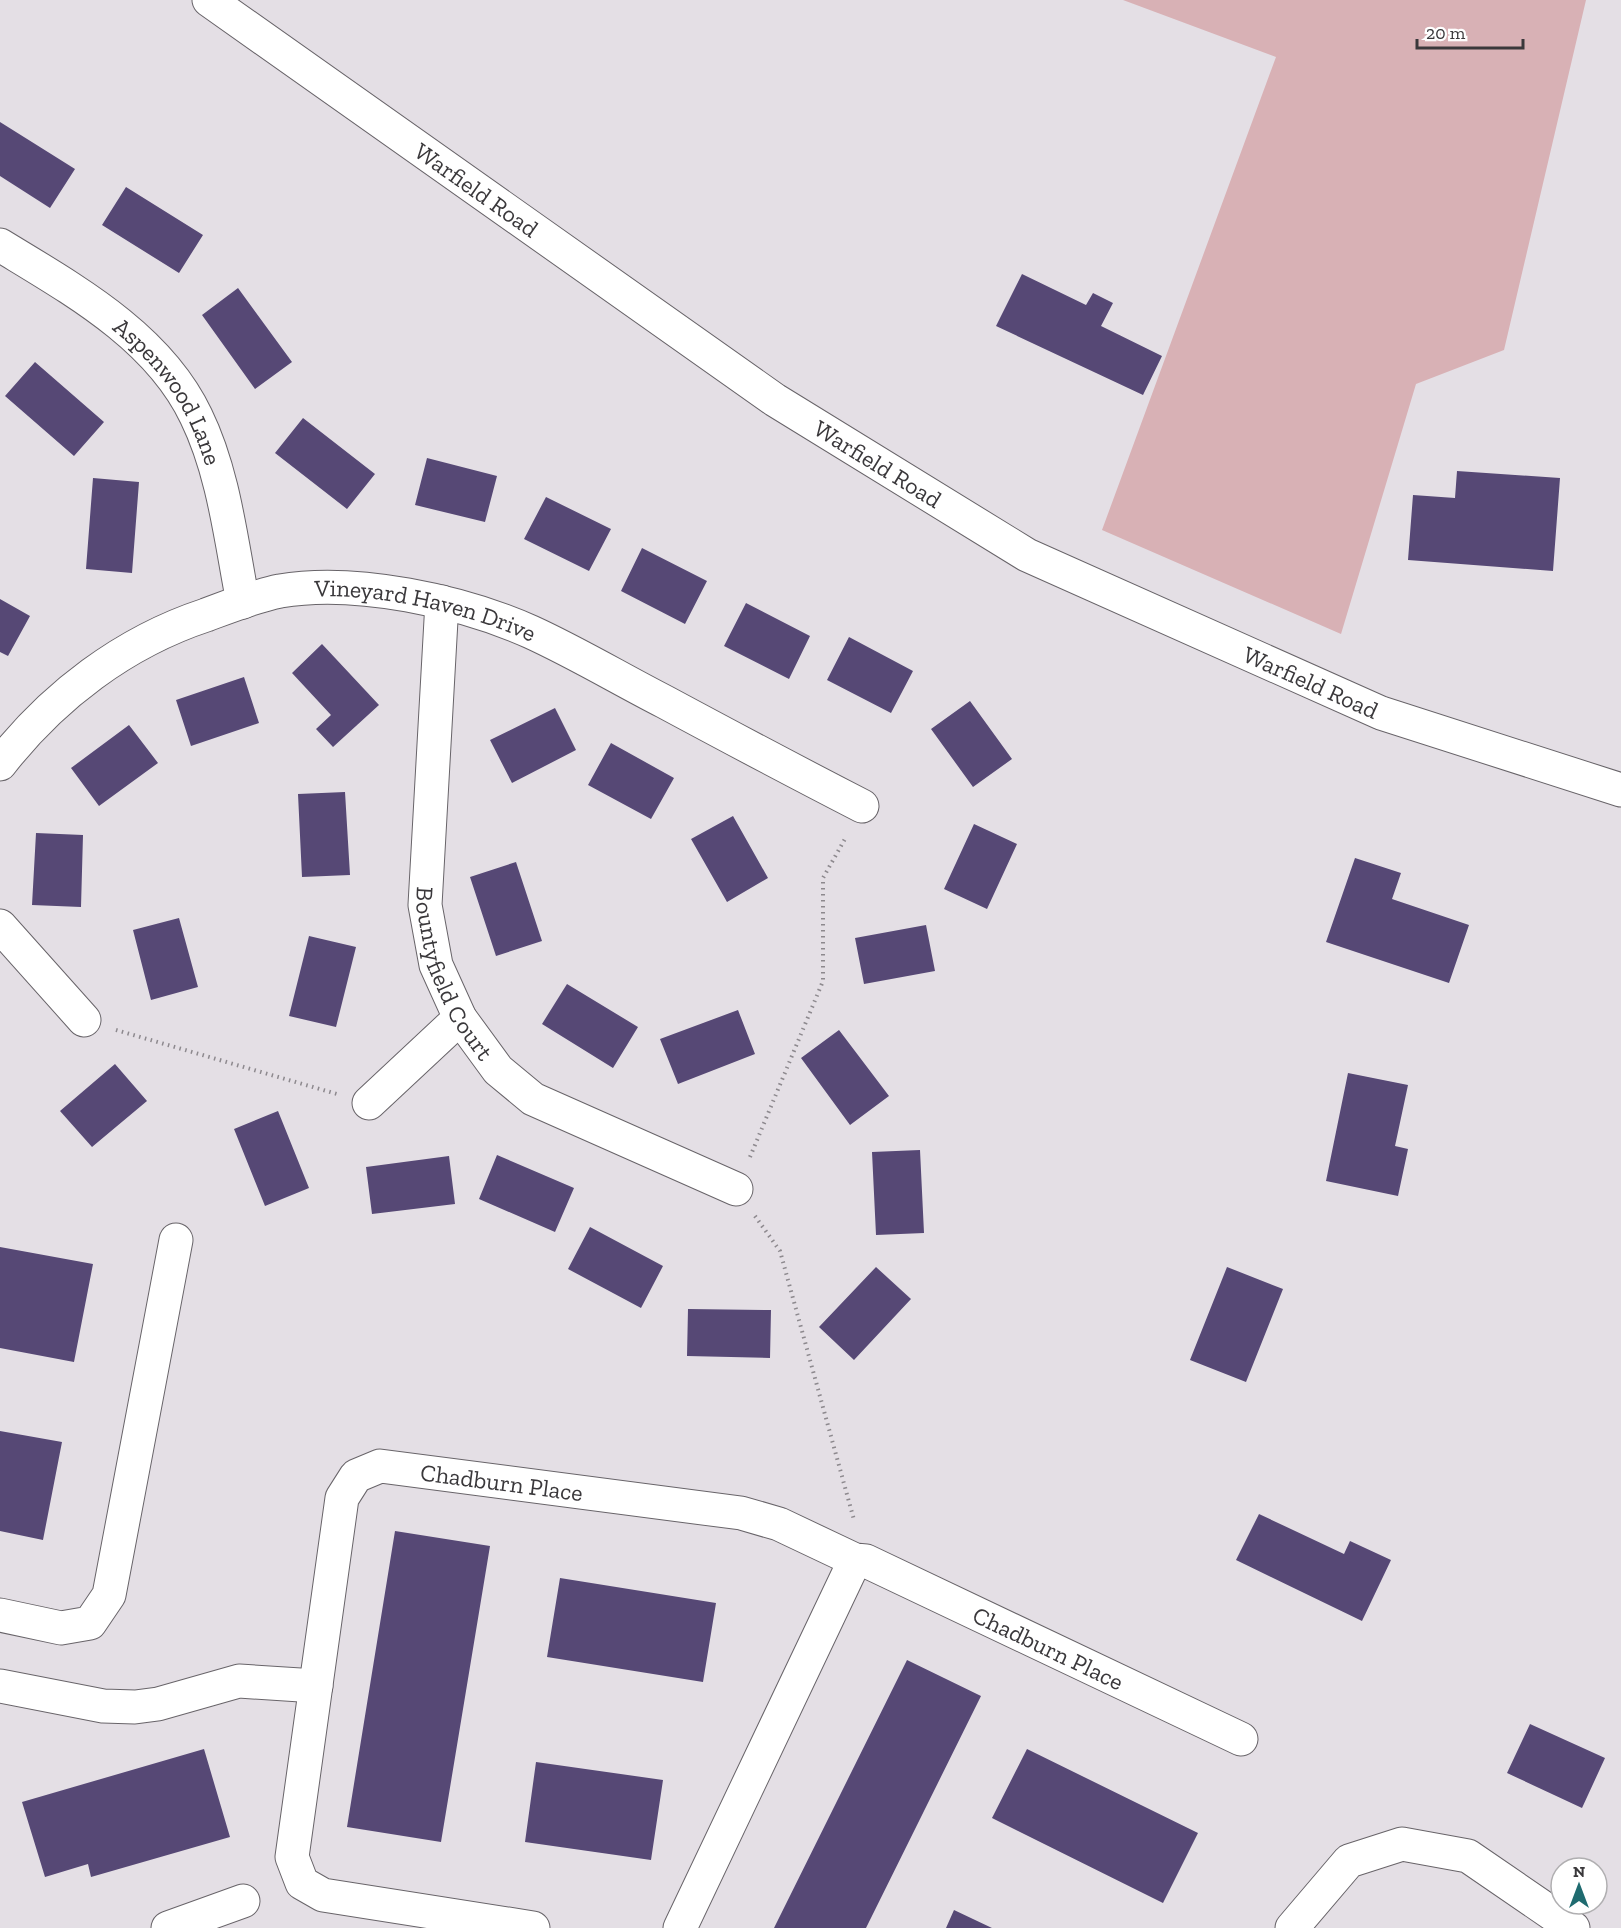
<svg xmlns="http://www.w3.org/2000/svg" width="1621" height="1928" viewBox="0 0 1621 1928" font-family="'Zilla Slab',serif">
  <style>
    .green { fill: #d8b1b5 }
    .building { fill: #564875 }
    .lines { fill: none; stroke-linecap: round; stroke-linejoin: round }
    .minor-casing { stroke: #686469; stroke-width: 35 }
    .tertiary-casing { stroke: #686469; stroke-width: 35 }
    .path { stroke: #8d898e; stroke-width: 4; stroke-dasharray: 1.5 4.5; stroke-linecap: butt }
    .minor { stroke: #fff; stroke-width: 33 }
    .tertiary { stroke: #fff; stroke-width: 33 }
    .labels { text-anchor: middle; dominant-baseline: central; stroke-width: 6; stroke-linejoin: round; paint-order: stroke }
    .street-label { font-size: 24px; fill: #3a383b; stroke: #fff }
  </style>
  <rect width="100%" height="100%" fill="#e4dfe5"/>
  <path class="green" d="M1123,0h463l-82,350 -88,34 -75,250 -239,-104 174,-473z"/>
  <path class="building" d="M0,122l75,47 -25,39 -50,-32z
    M126,187l77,48 -24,38 -77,-48z
    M1022,274l64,31 7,-12 20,10 -12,23 61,30 -19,39 -147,-69z
    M238,288l54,74 -37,27 -53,-74z
    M35,362l69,60 -30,34 -69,-60z
    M303,418l72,56 -28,35 -72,-56z
    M427,458l70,18 -12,46 -70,-17z
    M1457,471l103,7 -7,93 -145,-11 5,-65 42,3z
    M93,478l46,4 -7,91 -46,-4z
    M546,497l65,32 -22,42 -65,-32z
    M642,548l65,33 -22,43 -64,-33z
    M0,599l30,17 -22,40 -8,-4z
    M746,603l64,33 -21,43 -65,-33z
    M849,637l64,34 -22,42 -64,-33z
    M322,644l57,61 -46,42 -17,-18 15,-14 -39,-42z
    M244,677l15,46 -68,23 -15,-46z
    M970,701l42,58 -39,28 -42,-58z
    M555,708l21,42 -64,33 -22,-43z
    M129,725l29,38 -59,43 -28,-38z
    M611,743l63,35 -23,41 -63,-34z
    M345,792l5,83 -48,2 -4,-83z
    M733,816l35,62 -41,24 -36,-63z
    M974,824l43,20 -30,65 -43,-20z
    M36,833l47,2 -2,72 -49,-2z
    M1355,858l46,15 -9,26 77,26 -20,58 -123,-41z
    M516,862l26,79 -46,15 -26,-79z
    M179,918l19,69 -47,13 -18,-70z
    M926,925l9,46 -71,13 -9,-46z
    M309,936l47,11 -20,80 -47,-11z
    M567,984l71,43 -25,41 -71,-44z
    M738,1010l17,44 -77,30 -18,-45z
    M839,1030l50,66 -39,29 -49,-67z
    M115,1064l32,37 -55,46 -32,-36z
    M1348,1073l60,12 -13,61 13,3 -10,47 -72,-15z
    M278,1111l31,77 -44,18 -31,-77z
    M920,1150l4,83 -48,2 -4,-83z
    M497,1155l77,33 -19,44 -76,-33z
    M449,1156l6,48 -83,10 -6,-47z
    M590,1227l73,39 -22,42 -73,-39z
    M0,1247l93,17 -19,98 -74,-14z
    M876,1267l35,32 -57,61 -35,-33z
    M1227,1267l56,22 -37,93 -56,-22z
    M688,1309l83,1 -1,48 -83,-2z
    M0,1431l62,11 -19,98 -43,-9z
    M1259,1514l85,40 6,-13 41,19 -29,61 -126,-61z
    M395,1531l95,15 -49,296 -94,-15z
    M560,1578l156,25 -13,79 -156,-25z
    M907,1660l74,36 -115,232h-92z
    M1530,1724l75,34 -23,50 -75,-35z
    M204,1749l26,88 -139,40 -3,-13 -43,13 -23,-75z
    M1027,1749l171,84 -35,70 -171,-85z
    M536,1762l127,18 -12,80 -126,-18z
    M954,1910l38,18h-46z"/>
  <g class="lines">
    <defs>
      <g id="minor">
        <path id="s1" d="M0,245c72,44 158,91 196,171 28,57 35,125 47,186"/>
        <path id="s2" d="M442,602l-17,303 11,60 24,53 38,52 35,29 203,90"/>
        <path id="s3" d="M0,764c53,-68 124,-122 206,-149 24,-9 49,-19 74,-24 75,-13 182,10 251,41 46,21 89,47 134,70 65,35 131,70 197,104"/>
        <path d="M0,926l84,94"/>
        <path d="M369,1103l91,-85"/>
        <path d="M0,1615l61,13 29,-5 19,-28 67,-355"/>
        <path d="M0,1686l103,20 32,1 23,-3 81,-23 77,5"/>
        <path d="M168,1928l75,-27"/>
        <path id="s4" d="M533,1928l-210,-33 -21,-12 -10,-26 50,-359 14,-22 24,-10 361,47 38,11 76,36 11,1 375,178"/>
        <path d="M680,1928l175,-368"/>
        <path d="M1292,1928l57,-67 53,-17 66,12 105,72"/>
      </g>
      <g id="tertiary">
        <path id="s5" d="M209,0l566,400 252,155 354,158 240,77"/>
      </g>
    </defs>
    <use href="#minor" class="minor-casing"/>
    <use href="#tertiary" class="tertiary-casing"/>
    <path class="path" d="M116,1030l221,64
      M750,1157l73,-176v-103l23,-41
      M755,1216l25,35 74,269"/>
    <use href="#minor" class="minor"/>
    <use href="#tertiary" class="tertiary"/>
  </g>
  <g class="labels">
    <g class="street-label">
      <text stroke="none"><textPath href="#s5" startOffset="328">Warfield Road</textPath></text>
      <text stroke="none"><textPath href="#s1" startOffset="228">Aspenwood Lane</textPath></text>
      <text stroke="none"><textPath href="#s5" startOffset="814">Warfield Road</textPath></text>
      <text stroke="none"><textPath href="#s3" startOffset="484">Vineyard Haven Drive</textPath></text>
      <text stroke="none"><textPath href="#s5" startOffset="1300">Warfield Road</textPath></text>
      <text stroke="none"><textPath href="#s2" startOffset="378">Bountyfield Court</textPath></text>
      <text stroke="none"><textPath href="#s4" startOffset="802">Chadburn Place</textPath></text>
      <text stroke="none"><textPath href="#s4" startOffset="1380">Chadburn Place</textPath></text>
    </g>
  </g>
  <g transform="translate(1579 1886)"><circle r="28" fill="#ffffff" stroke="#b0afb1" stroke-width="1.5"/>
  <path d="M0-4.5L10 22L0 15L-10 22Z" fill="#1f6b70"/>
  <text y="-9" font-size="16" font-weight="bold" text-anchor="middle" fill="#3a383b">N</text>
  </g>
  <path d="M1417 39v9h106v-9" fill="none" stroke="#3a383b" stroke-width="3"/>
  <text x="1426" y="39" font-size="18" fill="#3a383b" stroke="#ffffff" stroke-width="4.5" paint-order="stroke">20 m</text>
</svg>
